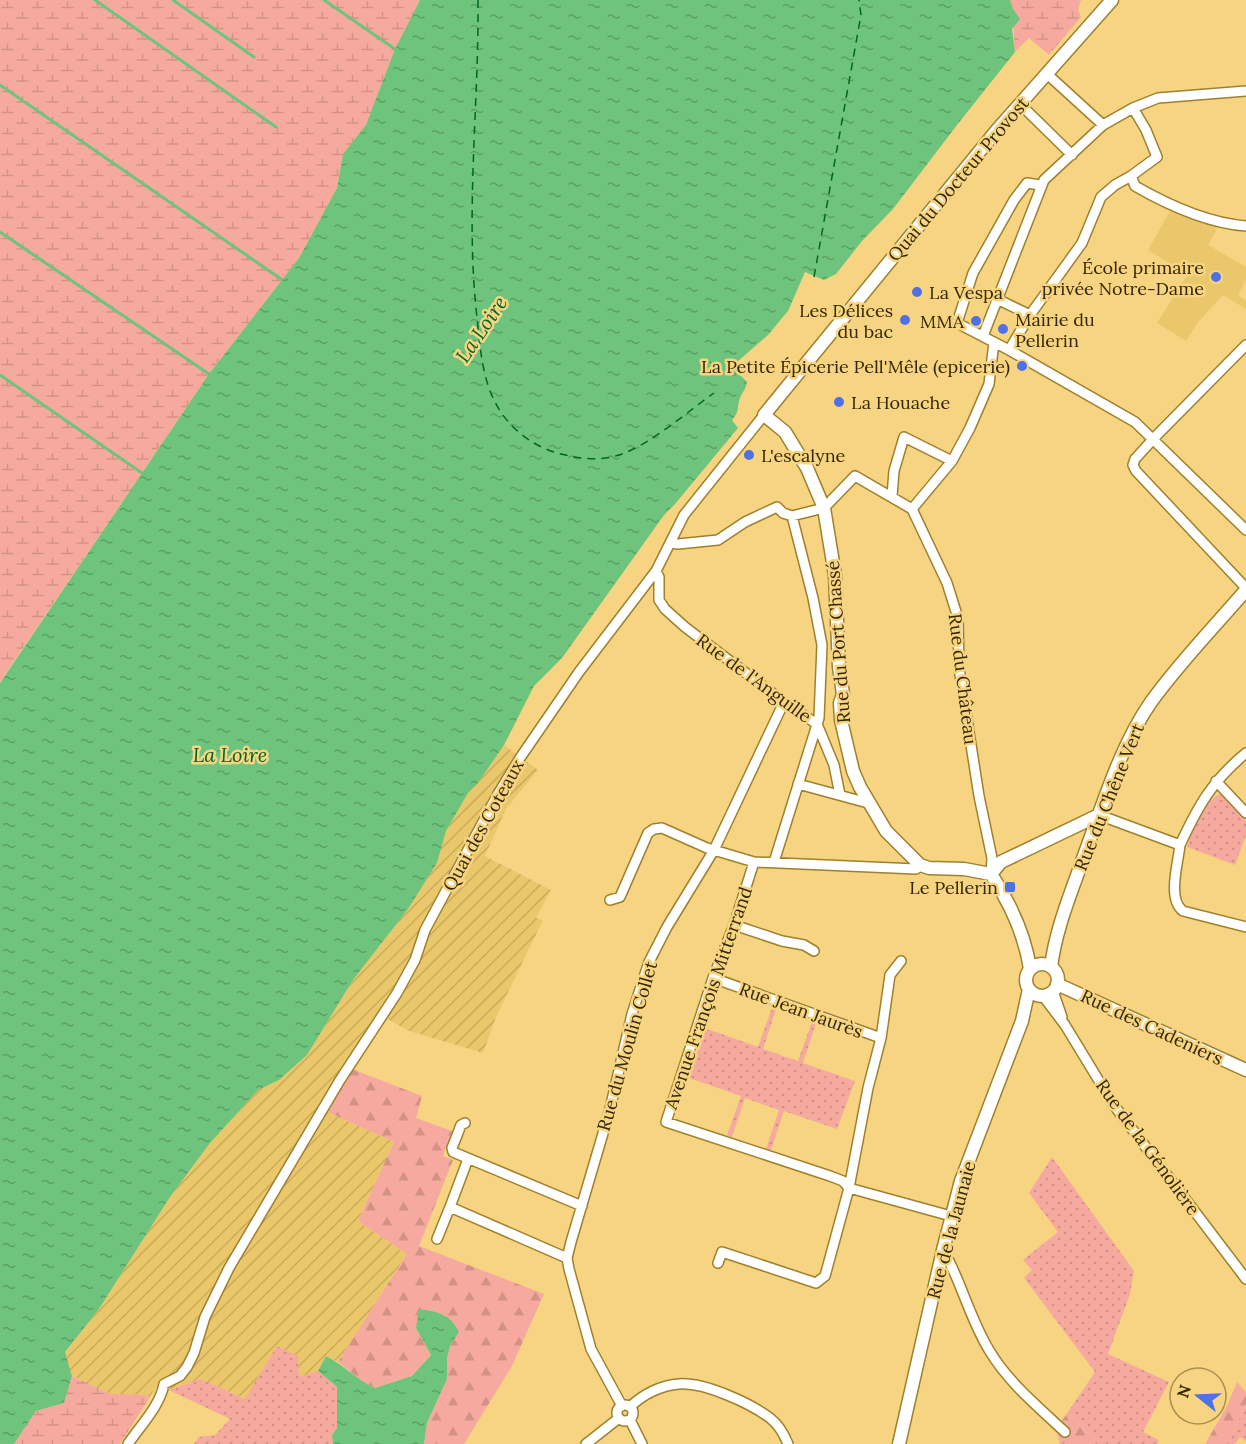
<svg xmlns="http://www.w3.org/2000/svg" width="1246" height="1444" viewBox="0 0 1246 1444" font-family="Lora,serif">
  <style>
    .built { fill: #ebc76c }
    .industrial { fill: url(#industrial-furrows) }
    .grass { fill: url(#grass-dots) }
    .forest { fill: url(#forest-firs) }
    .wetland { fill: url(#wetland-marsh) }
    .water { fill: url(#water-ripples) }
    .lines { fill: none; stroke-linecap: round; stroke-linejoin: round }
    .stream { stroke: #6ec47c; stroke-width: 3 }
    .ferry { stroke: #006625; stroke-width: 1.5; stroke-dasharray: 8 6; stroke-linecap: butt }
    .street-casing { stroke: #9f802b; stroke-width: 12 }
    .secondary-casing { stroke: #9f802b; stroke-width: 15 }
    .street { stroke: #fff; stroke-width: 9 }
    .secondary { stroke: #fff; stroke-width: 12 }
    .poi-dot { fill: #4e71e5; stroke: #f6d482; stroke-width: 2 }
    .labels { text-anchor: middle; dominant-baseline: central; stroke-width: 5; stroke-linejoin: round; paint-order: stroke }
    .street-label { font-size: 18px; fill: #342703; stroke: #f6d482 }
    .poi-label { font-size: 18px; fill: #342703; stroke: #f6d482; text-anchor: end }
    .water-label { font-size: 20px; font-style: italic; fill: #006625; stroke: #f6d482 }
  </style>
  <defs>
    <pattern id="industrial-furrows" width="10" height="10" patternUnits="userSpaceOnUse" patternTransform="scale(1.5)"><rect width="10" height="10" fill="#ebc76c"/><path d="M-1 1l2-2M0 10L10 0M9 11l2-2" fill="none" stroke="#caab5c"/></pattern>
    <pattern id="grass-dots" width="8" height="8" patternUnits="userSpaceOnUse" patternTransform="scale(1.5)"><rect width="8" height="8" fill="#f6aa9f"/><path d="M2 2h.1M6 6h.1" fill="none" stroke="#d49287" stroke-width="1.8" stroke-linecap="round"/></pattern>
    <pattern id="forest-firs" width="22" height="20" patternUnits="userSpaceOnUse" patternTransform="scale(1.5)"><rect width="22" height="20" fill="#f6aa9f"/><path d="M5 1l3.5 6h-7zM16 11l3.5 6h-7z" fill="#d49287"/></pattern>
    <pattern id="wetland-marsh" width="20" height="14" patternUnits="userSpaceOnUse" patternTransform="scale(1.5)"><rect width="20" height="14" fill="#f6aa9f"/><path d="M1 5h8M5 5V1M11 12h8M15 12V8" fill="none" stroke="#d49287"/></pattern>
    <pattern id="water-ripples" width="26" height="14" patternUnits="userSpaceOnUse" patternTransform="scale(1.5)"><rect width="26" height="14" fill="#6ec47c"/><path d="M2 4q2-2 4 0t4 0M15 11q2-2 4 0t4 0" fill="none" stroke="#5b9f63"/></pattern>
  </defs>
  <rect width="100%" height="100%" fill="#f6d482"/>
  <path class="built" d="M1171,209l48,16 -11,20 38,22v13l-8,15 8,6v8l-23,-14 -24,26 -13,20 -29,-18 31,-49 -40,-24z"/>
  <path class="industrial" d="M504,745l34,25 -32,39 -21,47 66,34 -15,28 7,2 -47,97 -13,36 -74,-22 -23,-13 -34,51 -24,43 66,30 -36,79 49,33 -69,108 -12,-6 -8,15 -73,28 -44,-20 -32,11 -13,-3 -6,10 -6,-2 -34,-1 -38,-18 -7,-24 34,-43 71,-112 40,-54 48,-53 21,-10 28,-25 46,-75 55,-71 29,-46 9,-32 22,-38 10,-10z"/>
  <path class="grass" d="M1221,793l25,28v14l-11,30 -48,-18c7,-21 14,-43 34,-54z
    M772,1008l4,1 -13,40 35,12 14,-39 4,1 -13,40 52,18 -18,48 -53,-18 -13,39 -5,-1 13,-39 -34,-12 -13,39 -5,-2 14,-39 -52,-18 16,-50 53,19z
    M1052,1157l82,114 -4,23 -22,60 61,28 -26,50 16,8 -2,4h-59l-30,-32 27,-40 -71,-94 8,-8 -9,-10 35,-28 -29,-39z
    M277,1346l21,10 1,21 19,-6 19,16v41l-5,7 1,9h-139l5,-7 16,-2 15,-16 -61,-29 32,-11 44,20z
    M1246,1404v37l-6,-4 -5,7h-7z"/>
  <path class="forest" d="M352,1069l70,27 -6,22 36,13 -9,25 10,4 -34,86 125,48 -32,72 -48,78h-40l3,-20 20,-45v-22l4,-13 8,-12 -43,-4 15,27 -19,21 -37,12c-16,-7 -23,-16 -37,-26l69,-108 -49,-33 36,-79 -66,-30z
    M1237,1382l9,10v12l-18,40h-23l22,-38z
    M1068,1412l30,32h-38l-4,-15z"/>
  <path class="wetland" d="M0,0h420l-25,49 -29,77 -23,28 -6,34 -38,70 -90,116 -209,308z
    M1010,0h71l-3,10 3,7 -32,38 -20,-17 -14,14c-2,-17 0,-36 -5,-52z
    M72,1376l38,18 34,1 6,2 -30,47h-106l22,-33 28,-8z"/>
  <path class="water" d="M420,0h590l3,9 7,10 -8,10 3,23 -58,73 -64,84 -31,32 -26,33 -12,6 -19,-8 -17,39 -20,24 -31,27 1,11 9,9c-1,8 -6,11 -8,19 -2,10 0,10 -7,19l6,8 -63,76 -11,11 -102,143 -28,28 -30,59 -26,38 -10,10 -22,38 -9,32 -29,46 -55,71 -46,75 -28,25 -21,10 -48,53 -40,54 -71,112 -34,43 7,24 -8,27 -28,8 -22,33h-14v-761l209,-309 90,-116 38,-70 6,-34 23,-29 29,-76z
    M419,1309c20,3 31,5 40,23l-8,12 -4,13v22l-20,44 -3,21h-91l-1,-9 5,-7v-41l-19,-16 8,-15c18,9 31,24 49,32l37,-12 19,-21 -15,-27z"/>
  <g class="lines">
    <path class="stream" d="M95,0l181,127
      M173,0l81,57
      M324,0l71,49
      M0,85l281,194
      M0,232l209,142
      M0,375l142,98"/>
    <path class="ferry" d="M478,0c1,106 -13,212 -1,318 3,28 5,59 18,84 13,26 38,45 66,52 19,5 39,7 58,1 31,-10 68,-43 95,-62
      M814,277l47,-262 -2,-15"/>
    <defs>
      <path id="street" d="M1046,73l57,52
        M1020,104l52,51
        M1131,176l26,-19 -11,-27 -13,-22
        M1040,185l-13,-2 -13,17 -41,73 -16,50 52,27 126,72 111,108
        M997,299l33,16
        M983,336l61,-156 59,-55 30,-17 25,-10 88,-7
        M1246,345l-90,91 -21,23 -2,6 3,6 110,117
        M1009,350l21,-35 52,-72 19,-46 14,-12 16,-9 4,10c33,19 72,37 111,40
        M892,496l2,-25 10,-34 48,24
        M671,543l7,1 40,-4 27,-18 32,-15 6,6 9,3 32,-8 31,-32 57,33
        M656,571l3,6v23l6,9 20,18 103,78 29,19 17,41 6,30
        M1216,781l30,32
        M798,784l70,19
        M1099,815l81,30c18,-39 32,-64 66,-92
        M1180,845c-2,19 -13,54 3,66l63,16
        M754,862l-20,63 -21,53 -47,144 164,54 13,5 6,7 102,28
        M774,862l45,-144 3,-73 -9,-47 -21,-82
        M991,874l1,-16 -13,-62 -20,-128 -1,-50 -11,-35 -35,-74 40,-48 18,-33 19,-44 5,-42
        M610,900l10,-3 28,-64 6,-4 8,-1 45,20 47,14 162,7 4,-4
        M734,925l48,16 22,4 10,6
        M713,978l168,60 -13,50 -19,100 -24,88 -9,7 -94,-31 -4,11
        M1053,991l9,26
        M1043,996l22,29 48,79 133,175
        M881,1038l9,-63 11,-14
        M465,1123l-4,2 -9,23 1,4 129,54
        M468,1159l-18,48 117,51
        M437,1239l13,-32
        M942,1256l7,5c14,28 23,61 40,89 19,32 48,56 76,82
        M617 1413a8 8 0 1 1 16 0a8 8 0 1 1-16 0Z
        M622,1406l-31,-57 -22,-80 -2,-11 4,-16 38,-129 23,-99 17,-52 18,-35 47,-77 70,-148
        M630,1407c13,-13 32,-22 49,-23 25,-2 71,19 91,34 9,7 14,16 18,26
        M630,1420l12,24
        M128,1444c12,-18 32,-38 36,-60l16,-8 7,-9 7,-14 11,-36 24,-49 111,-188 57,-87 18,-33 10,-30 73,-136 22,-36 59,-86 77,-101 28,-56 80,-100
        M586,1444l33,-26"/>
      <path id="secondary" d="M991,874l-27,-5 -35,-1 -9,-3 -34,-34 -26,-44 -7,-16 -12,-51 -1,-17 3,-9 -4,-27 -4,-92 -11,-67 -17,-40 -22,-36 -21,-17 233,-285 115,-130
        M991,874l10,-12 98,-47
        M991,874c19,29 34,60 39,95
        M1026 980a16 16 0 1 1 32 0a16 16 0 1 1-32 0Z
        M1051,967c5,-40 21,-76 34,-114 18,-49 36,-108 66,-151 28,-39 63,-75 95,-112
        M1057,984l189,86
        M899,1444l44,-194 18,-69 61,-160 7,-32"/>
    </defs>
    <use href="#street" class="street-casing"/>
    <use href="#secondary" class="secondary-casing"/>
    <use href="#street" class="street"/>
    <use href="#secondary" class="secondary"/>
  </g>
  <g class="poi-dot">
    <circle cx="1216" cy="277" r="6"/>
    <circle cx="917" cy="292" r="6"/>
    <circle cx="905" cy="320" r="6"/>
    <circle cx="976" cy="321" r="6"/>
    <circle cx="1003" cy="329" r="6"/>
    <circle cx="1022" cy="366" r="6"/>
    <circle cx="839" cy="402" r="6"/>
    <circle cx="749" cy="455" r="6"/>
    <rect x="1004" y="881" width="12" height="12" rx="3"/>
  </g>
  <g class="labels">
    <g class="street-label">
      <text transform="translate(958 179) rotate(-50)">Quai du Docteur Provost</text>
      <text transform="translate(838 642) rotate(-94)">Rue du Port Chassé</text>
      <text transform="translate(754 678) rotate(36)">Rue de l'Anguille</text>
      <text transform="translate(963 679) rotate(83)">Rue du Château</text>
      <text transform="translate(1109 797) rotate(-68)">Rue du Chêne Vert</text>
      <text transform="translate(483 825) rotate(-61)">Quai des Coteaux</text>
      <text transform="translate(708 998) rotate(-71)">Avenue François Mitterrand</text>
      <text transform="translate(801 1010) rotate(20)">Rue Jean Jaurès</text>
      <text transform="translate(1152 1027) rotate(25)">Rue des Cadeniers</text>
      <text transform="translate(627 1046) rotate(-74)">Rue du Moulin Collet</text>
      <text transform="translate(1148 1147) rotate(54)">Rue de la Génolière</text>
      <text transform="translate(951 1230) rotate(-75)">Rue de la Jaunaie</text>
    </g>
    <g class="poi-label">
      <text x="1204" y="267">École primaire<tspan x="1204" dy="21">privée Notre-Dame</tspan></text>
      <text x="929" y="292" text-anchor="start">La Vespa</text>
      <text x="893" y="310">Les Délices<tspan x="893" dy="21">du bac</tspan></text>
      <text x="1015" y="319" text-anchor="start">Mairie du<tspan x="1015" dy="21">Pellerin</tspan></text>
      <text x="964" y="321">MMA</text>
      <text x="1010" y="366">La Petite Épicerie Pell'Mêle (epicerie)</text>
      <text x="851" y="402" text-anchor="start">La Houache</text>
      <text x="761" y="455" text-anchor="start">L'escalyne</text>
      <text x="998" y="887">Le Pellerin</text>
    </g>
    <g class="water-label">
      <text transform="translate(481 329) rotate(-56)">La Loire</text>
      <text x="230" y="754">La Loire</text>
    </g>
  </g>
  <g transform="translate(1198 1396) rotate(288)"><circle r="28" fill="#f6d482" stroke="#a88f4f" stroke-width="1.5"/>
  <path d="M0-4.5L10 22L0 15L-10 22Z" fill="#4e71e5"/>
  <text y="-9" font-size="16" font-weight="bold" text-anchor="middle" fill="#342703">N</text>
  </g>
</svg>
